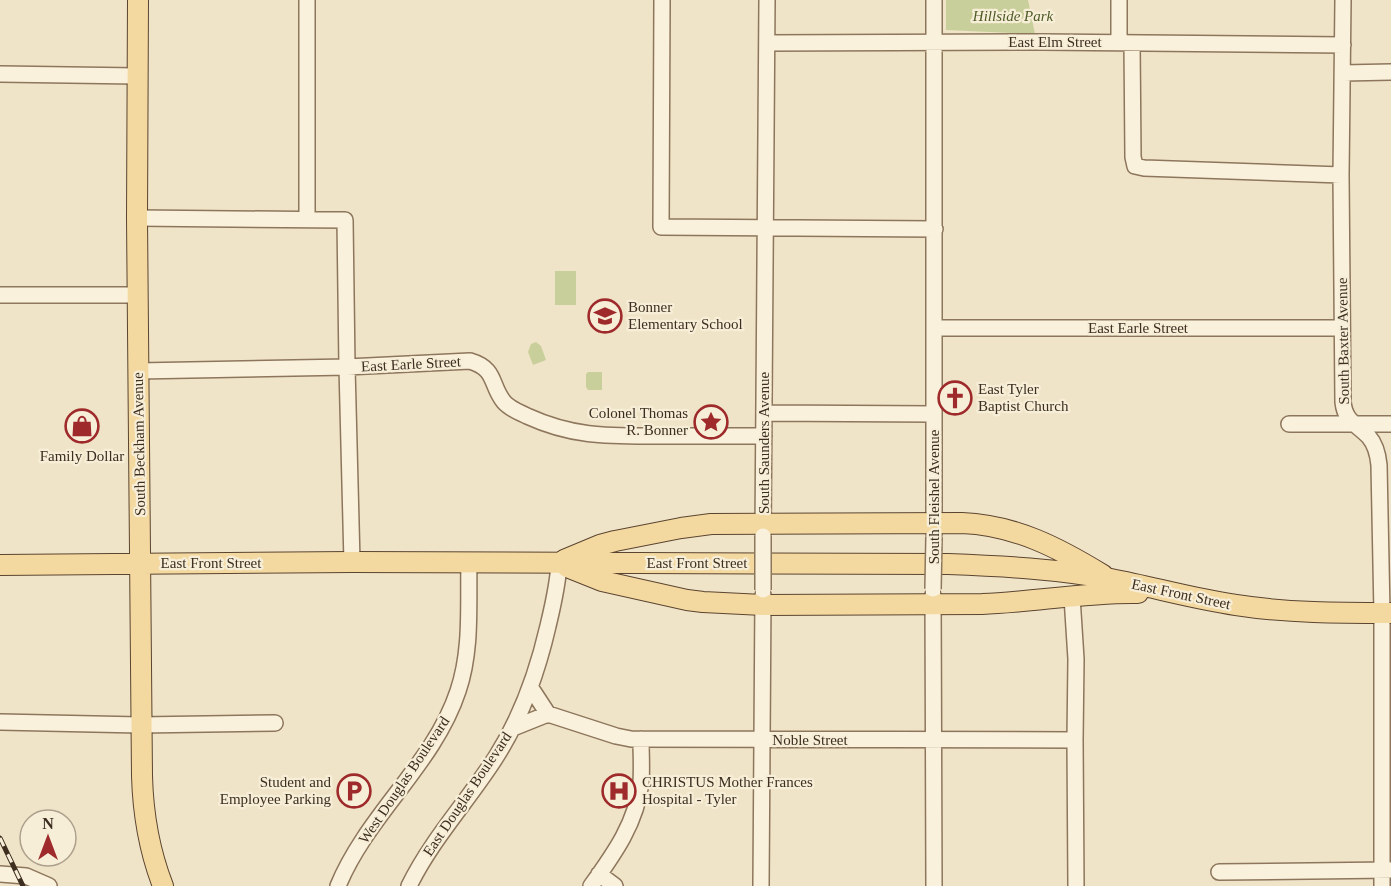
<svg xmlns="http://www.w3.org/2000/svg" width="1391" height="886" viewBox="0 0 1391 886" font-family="Georgia,serif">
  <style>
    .green { fill: #c9cf9b }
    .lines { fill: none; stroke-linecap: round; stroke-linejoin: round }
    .minor-casing { stroke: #8d765c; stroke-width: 18 }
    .major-casing { stroke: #5b4430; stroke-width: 22 }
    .minor { stroke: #faf1dc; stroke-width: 15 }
    .major { stroke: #f3d9a0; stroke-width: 20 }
    .rail-casing { stroke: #3d2e20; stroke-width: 5 }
    .rail { stroke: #f7eed8; stroke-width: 3; stroke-dasharray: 9; stroke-linecap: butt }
    .minor-bridge-casing { stroke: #8d765c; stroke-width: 18; stroke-linecap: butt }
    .minor-bridge { stroke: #faf1dc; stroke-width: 15 }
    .labels { text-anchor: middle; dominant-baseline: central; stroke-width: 4.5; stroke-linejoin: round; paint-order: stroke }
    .park-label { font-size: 15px; font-style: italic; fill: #4d5a26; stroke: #f7eed8 }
    .street-label { font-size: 15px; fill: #3d2e20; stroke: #f7eed8 }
    .poi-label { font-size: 15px; fill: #3d2e20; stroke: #f7eed8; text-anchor: start }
  </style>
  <rect width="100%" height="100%" fill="#f0e4c8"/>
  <path class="green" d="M946,0h82l7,34 -89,-4z
    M555,271h21v34h-21z
    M536,342l5,4 5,14 -13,5 -5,-13 3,-8z
    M588,372h14v18h-14l-2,-3v-13z"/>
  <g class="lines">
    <defs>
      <path id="minor" d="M307,0v219
        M662,0l-1,227 274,2
        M934,0v534
        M1343,0l-2,175 2,227c2,20 14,22 26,35 7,8 9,18 10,28l3,148v273
        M1119,42v-42
        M767,43l275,-1 301,3
        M1132,43l1,114 2,9 9,2 197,7
        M1343,73l48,-1
        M0,74l137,2
        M137,218l208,2 2,147 5,195
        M0,295h138
        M934,328h408
        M138,371l209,-4 123,-6c27,8 20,24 34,41 6,7 15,10 23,14 48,22 84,20 136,20 33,0 67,0 101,0
        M764,413l170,1
        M1289,424h102
        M763,534l4,-534
        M933,595l1,291
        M1072,597l4,62 -1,81 1,146
        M531,688l17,26
        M0,722l140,3 135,-2
        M513,728l35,-14 68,22 15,3 444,1
        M1219,872l171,-2
        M0,874l26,2 23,10
        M599,874l16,12
        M338,886c29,-71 96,-122 120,-195 14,-41 10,-86 11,-128
        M409,886c23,-47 59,-85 87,-129 26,-41 41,-83 52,-131 5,-21 10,-41 11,-63
        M591,886c23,-32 46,-64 50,-104 1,-14 0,-29 0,-43
        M761,886l2,-291"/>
      <path id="major" d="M138,0l-1,218 5,558c1,38 7,74 21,110
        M564,560l36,-15 15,-4 66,-13 30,-4 251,-1c53,2 97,25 141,52
        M0,565l352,-3 596,2c54,2 109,5 163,15 42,8 83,20 125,26 51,8 104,8 155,8
        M567,567l35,14 85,19 16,2 60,3 219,-1c52,-2 104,-12 156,-11"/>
    </defs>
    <use href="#minor" class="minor-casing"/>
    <use href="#major" class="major-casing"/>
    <use href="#minor" class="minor"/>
    <use href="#major" class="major"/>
    <defs>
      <path id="rail" d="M0,838l23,48"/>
    </defs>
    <use href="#rail" class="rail-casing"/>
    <use href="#rail" class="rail"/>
    <defs>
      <path id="minor-bridge" d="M933,589l1,-52
        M763,590v-54"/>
    </defs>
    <use href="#minor-bridge" class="minor-bridge-casing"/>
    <use href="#minor-bridge" class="minor-bridge"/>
  </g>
  <defs>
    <symbol id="school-ring" viewBox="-11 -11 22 22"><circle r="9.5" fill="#f7eed8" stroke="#9e2a2b" stroke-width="1.5"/><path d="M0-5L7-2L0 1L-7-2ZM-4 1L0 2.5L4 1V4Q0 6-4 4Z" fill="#9e2a2b"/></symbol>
    <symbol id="church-ring" viewBox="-11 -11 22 22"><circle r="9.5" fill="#f7eed8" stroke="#9e2a2b" stroke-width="1.5"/><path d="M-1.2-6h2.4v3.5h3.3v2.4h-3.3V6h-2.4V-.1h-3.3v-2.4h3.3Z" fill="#9e2a2b"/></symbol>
    <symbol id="sight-ring" viewBox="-11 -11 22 22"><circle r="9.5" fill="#f7eed8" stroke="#9e2a2b" stroke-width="1.5"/><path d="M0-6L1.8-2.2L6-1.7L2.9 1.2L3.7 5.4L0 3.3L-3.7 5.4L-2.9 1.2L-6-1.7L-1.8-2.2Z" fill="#9e2a2b"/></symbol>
    <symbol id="shop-ring" viewBox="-11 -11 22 22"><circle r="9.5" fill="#f7eed8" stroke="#9e2a2b" stroke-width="1.5"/><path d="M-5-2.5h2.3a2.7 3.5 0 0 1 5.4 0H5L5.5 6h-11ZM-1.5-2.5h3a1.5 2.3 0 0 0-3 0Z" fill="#9e2a2b"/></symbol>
    <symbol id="parking-ring" viewBox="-11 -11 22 22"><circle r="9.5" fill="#f7eed8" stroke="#9e2a2b" stroke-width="1.5"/><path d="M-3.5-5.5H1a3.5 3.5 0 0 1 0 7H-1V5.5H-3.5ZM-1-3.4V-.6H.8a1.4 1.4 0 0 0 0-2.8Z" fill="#9e2a2b"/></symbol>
    <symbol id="hospital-ring" viewBox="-11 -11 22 22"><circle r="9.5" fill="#f7eed8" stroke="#9e2a2b" stroke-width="1.5"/><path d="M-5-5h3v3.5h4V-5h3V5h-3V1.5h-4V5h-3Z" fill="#9e2a2b"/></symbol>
  </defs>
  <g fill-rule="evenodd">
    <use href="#school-ring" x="586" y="297" width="38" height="38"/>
    <use href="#church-ring" x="936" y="379" width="38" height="38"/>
    <use href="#sight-ring" x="692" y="403" width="38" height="38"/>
    <use href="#shop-ring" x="63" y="407" width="38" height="38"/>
    <use href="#parking-ring" x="335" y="772" width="38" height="38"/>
    <use href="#hospital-ring" x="600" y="772" width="38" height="38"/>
  </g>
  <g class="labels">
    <g class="park-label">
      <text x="1013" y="16">Hillside Park</text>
    </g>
    <g class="street-label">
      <text x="1055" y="42">East Elm Street</text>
      <text x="1138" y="328">East Earle Street</text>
      <text transform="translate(1343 341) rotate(-91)">South Baxter Avenue</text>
      <text transform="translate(411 364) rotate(-3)">East Earle Street</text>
      <text transform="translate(764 443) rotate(-90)">South Saunders Avenue</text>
      <text transform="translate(139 444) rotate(-91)">South Beckham Avenue</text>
      <text transform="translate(934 497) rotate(-90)">South Fleishel Avenue</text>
      <text x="211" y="563">East Front Street</text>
      <text x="697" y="563">East Front Street</text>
      <text transform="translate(1181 594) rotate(12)">East Front Street</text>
      <text x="810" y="740">Noble Street</text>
      <text transform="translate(404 780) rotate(-56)">West Douglas Boulevard</text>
      <text transform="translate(467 794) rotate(-56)">East Douglas Boulevard</text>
    </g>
    <g class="poi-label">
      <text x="628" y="307">Bonner<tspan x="628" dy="17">Elementary School</tspan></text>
      <text x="978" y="389">East Tyler<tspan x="978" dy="17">Baptist Church</tspan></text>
      <text x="688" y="413" text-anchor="end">Colonel Thomas<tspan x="688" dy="17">R. Bonner</tspan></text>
      <text x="82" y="456" text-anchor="middle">Family Dollar</text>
      <text x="331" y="782" text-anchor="end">Student and<tspan x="331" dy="17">Employee Parking</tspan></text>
      <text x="642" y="782">CHRISTUS Mother Frances<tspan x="642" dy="17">Hospital - Tyler</tspan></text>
    </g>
  </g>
  <g transform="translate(48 838)"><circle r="28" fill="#f7eed8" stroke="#ada18e" stroke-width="1.5"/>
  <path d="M0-4.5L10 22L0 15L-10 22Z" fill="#9e2a2b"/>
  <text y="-9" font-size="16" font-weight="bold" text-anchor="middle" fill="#3d2e20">N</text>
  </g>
</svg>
